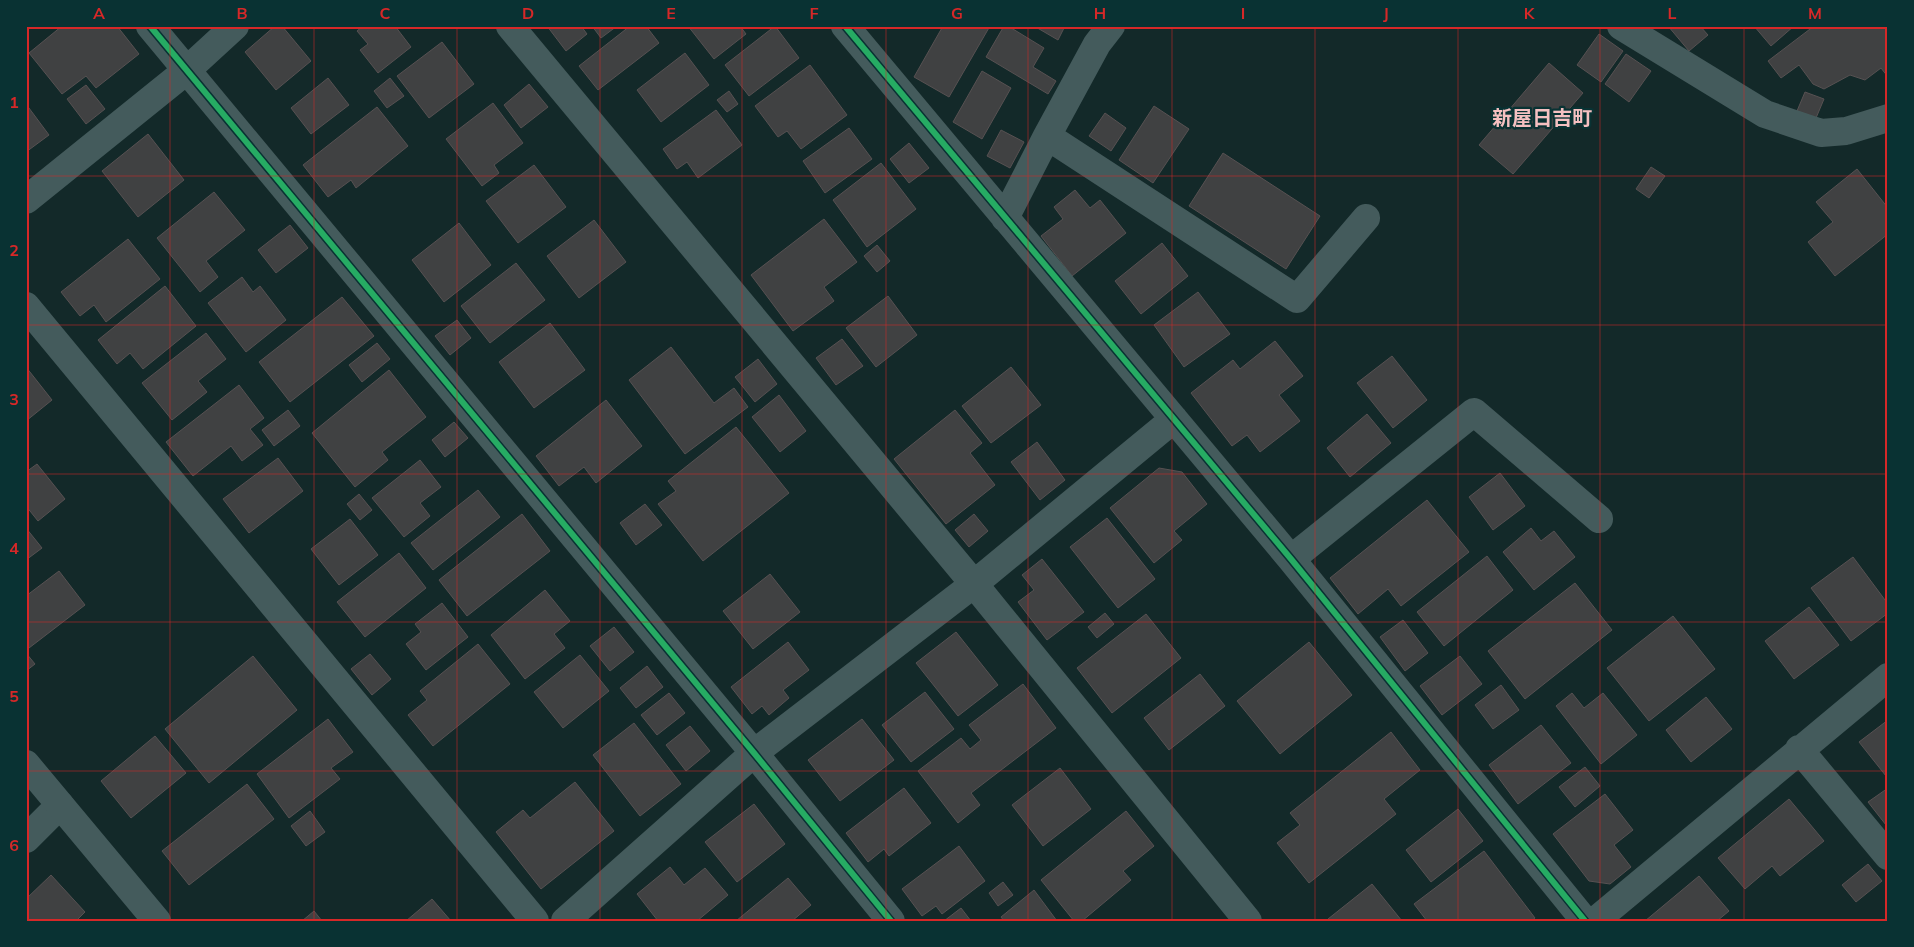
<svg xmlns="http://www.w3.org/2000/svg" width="1914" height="947" viewBox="0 0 1914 947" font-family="Mulish,'Noto Sans JP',sans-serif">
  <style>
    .building { fill: #404142; stroke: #575152 }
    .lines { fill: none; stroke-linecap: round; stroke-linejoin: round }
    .minor { stroke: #445b5c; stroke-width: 28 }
    .tertiary { stroke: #445b5c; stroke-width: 28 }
    .cycleway-casing { stroke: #093233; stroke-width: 9 }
    .cycleway { stroke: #26ab63; stroke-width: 6 }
    .grid { fill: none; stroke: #d62828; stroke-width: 1; stroke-opacity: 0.55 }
    .labels { text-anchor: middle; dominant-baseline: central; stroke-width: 4.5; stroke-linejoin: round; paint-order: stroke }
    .quarter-label { font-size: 20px; font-weight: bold; fill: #f5c0c1; stroke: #093233 }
    .neatline { fill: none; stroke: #d62828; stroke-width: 2 }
    .grid-label { font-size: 16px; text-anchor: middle; font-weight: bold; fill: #d62828 }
  </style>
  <rect width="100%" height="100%" fill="#132929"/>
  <path class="building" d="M62,26h55l22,28 -43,34 -10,-12 -24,18 -33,-41z
    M275,26h7l29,35 -35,29 -31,-38z
    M363,26h32l16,21 -33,26 -18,-23 8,-6 -11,-13z
    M547,26h34l6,8 -21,17z
    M592,26h25l-16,12z
    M630,26h16l13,17 -61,47 -19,-24z
    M688,26h52l6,8 -32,25z
    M775,26l24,32 -50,38 -24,-31z
    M943,26h47l-41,71 -35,-20z
    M1004,26h4l36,22 -11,19 23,14 -8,13 -62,-37z
    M1034,26h31l-7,14z
    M1668,26h32l8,9 -19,16z
    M1754,26h40l-23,20z
    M1814,26h74v51l-7,-9 -16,12 -15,-5 -26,14 -11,-5 -14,-19 -18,13 -13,-17z
    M1599,34l24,17 -22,31 -24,-17z
    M442,42l32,42 -45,34 -32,-42z
    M685,53l24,32 -48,37 -24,-32z
    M1626,54l25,17 -22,31 -24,-18z
    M1549,63l34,30 -70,81 -34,-29z
    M810,65l37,50 -46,34 -14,-18 -9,6 -23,-31z
    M982,71l29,17 -29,51 -29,-17z
    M328,78l21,27 -38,29 -20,-26z
    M390,78l14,18 -17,12 -13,-17z
    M529,84l19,23 -27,21 -17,-23z
    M86,85l19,24 -19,15 -19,-25z
    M729,91l9,13 -11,8 -10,-12z
    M1805,92l19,7 -8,19 -19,-7z
    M493,103l30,40 -29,22 5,8 -17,13 -36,-47z
    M26,104l23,31 -23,17z
    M1154,106l35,23 -36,54 -34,-23z
    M377,107l31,39 -52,42 -5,-8 -23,17 -25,-32z
    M716,110l26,35 -44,33 -11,-16 -10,7 -14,-20z
    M1105,113l21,15 -15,23 -22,-15z
    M849,128l23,31 -47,34 -22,-32z
    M1001,130l23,12 -14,26 -23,-12z
    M148,134l36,46 -46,37 -36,-46z
    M909,143l20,25 -20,15 -19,-24z
    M1223,153l97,63 -34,53 -97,-63z
    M881,163l35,46 -49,38 -34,-47z
    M534,165l32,42 -48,36 -32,-42z
    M1651,167l14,9 -16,22 -13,-9z
    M1857,169l31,39v26l-53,42 -27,-34 25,-20 -17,-20z
    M1075,190l15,18 10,-8 26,33 -54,43 -31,-40 22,-17 -9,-12z
    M214,192l31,38 -39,31 12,16 -18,15 -43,-54z
    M824,219l33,43 -33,25 10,14 -41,30 -42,-56z
    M594,220l32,42 -47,36 -32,-42z
    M459,223l32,42 -47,37 -32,-42z
    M290,225l18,23 -32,25 -18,-23z
    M128,239l32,40 -54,43 -12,-17 -14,11 -19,-24z
    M1162,243l26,33 -47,38 -26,-33z
    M877,245l13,16 -13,11 -13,-16z
    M516,263l29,37 -55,43 -29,-37z
    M242,277l11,15 7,-6 26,34 -40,32 -38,-49z
    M165,286l31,40 -53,43 -13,-16 -13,11 -19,-24z
    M1198,292l32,42 -46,33 -30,-42z
    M888,296l29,39 -41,32 -30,-39z
    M342,297l32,39 -84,66 -31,-40z
    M457,320l14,18 -21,17 -15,-19z
    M550,323l35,47 -51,38 -35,-46z
    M206,333l20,26 -28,22 9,11 -35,28 -30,-37z
    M842,339l21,27 -27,19 -20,-27z
    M1275,341l28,35 -24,19 21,26 -40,31 -13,-17 -15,11 -41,-53 42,-33 7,9z
    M377,343l13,16 -28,23 -13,-17z
    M671,347l43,56 20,-15 14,19 -63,47 -56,-74z
    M1392,356l35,44 -34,28 -36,-45z
    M758,359l19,25 -22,18 -20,-25z
    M26,367l26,33 -26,21z
    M1011,367l30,38 -50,38 -29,-37z
    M389,370l37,47 -44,35 6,8 -33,27 -43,-54z
    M239,385l25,33 -14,11 13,16 -21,16 -11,-15 -38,30 -27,-34z
    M779,395l27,36 -26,21 -28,-35z
    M606,400l36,46 -46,37 -12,-16 -25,19 -23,-30z
    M288,410l12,16 -26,20 -12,-16z
    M955,410l27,33 -12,10 25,32 -49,39 -52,-65z
    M1367,414l24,29 -41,34 -23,-29z
    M454,422l14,16 -23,19 -13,-17z
    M736,427l53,66 -86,68 -45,-57 18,-13 -8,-10z
    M1037,442l28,38 -25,20 -29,-38z
    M278,458l25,33 -54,42 -26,-34z
    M420,460l21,27 -21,16 10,13 -26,21 -32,-39z
    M37,464l28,35 -27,22 -12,-15v-34z
    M1159,468l23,4 25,32 -33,27 8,9 -28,23 -44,-55z
    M1500,473l25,33 -32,24 -24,-33z
    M478,490l22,27 -67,53 -22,-27z
    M359,494l13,16 -12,10 -13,-16z
    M1427,500l42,52 -68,54 -13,-17 -30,25 -28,-36z
    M645,504l17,21 -26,20 -16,-22z
    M522,514l28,37 -83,65 -28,-36z
    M974,514l14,17 -19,16 -14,-17z
    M1107,518l48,61 -37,29 -48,-61z
    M350,519l28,36 -39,30 -28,-36z
    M26,528l16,20 -16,12z
    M1531,528l10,13 13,-10 21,26 -41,33 -31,-38z
    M399,553l27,35 -61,49 -28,-35z
    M1487,556l26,34 -69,56 -27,-34z
    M1853,557l35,47v9l-37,28 -40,-53z
    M1042,559l42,53 -37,28 -29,-38 16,-12 -12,-15z
    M59,571l26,34 -56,43 -3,-3v-49z
    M770,574l30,38 -47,37 -30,-38z
    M1575,583l37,47 -87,69 -37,-48z
    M545,590l25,31 -16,13 11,14 -40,31 -34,-44z
    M442,603l26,34 -42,33 -20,-26 15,-12 -6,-8z
    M1809,607l30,38 -45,34 -29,-38z
    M1105,613l9,11 -17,14 -9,-11z
    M1146,614l35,44 -69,55 -35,-45z
    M1673,616l42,53 -66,52 -42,-53z
    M1403,620l25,33 -23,18 -25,-34z
    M614,627l20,25 -24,19 -20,-25z
    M956,632l42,53 -40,31 -42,-53z
    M788,642l21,28 -26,20 6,8 -20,17 -7,-9 -10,8 -21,-27z
    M1309,642l43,53 -72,59 -43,-53z
    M478,644l32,40 -77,62 -25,-31 19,-15 -7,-9z
    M26,653l9,11 -9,7z
    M370,654l21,25 -19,16 -21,-26z
    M580,655l29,36 -46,37 -29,-36z
    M253,656l44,54 -88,73 -44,-54z
    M1460,656l22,28 -40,31 -22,-29z
    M647,666l16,21 -27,21 -16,-20z
    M1200,674l25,32 -56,44 -25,-32z
    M1023,684l33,44 -85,65 9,12 -22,18 -40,-52 43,-33 9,11 11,-9 -12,-15z
    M1501,685l18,25 -26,19 -18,-24z
    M925,692l29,37 -43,33 -29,-37z
    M669,693l16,20 -28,22 -16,-20z
    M1572,693l12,15 19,-15 34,42 -36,29 -45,-58z
    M1706,697l26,32 -41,33 -25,-32z
    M328,719l25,33 -22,16 9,11 -51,39 -32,-44z
    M862,719l32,41 -54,41 -32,-41z
    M1888,720v55l-2,1 -27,-34z
    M634,723l47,61 -41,32 -47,-61z
    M1541,725l30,38 -53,41 -29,-39z
    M690,726l20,25 -24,20 -20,-26z
    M1391,732l29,38 -36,29 12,15 -87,69 -32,-40 23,-18 -10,-12z
    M155,736l31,37 -55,45 -30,-37z
    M1585,767l15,19 -25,21 -16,-20z
    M1060,768l31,41 -48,37 -31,-41z
    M575,782l39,49 -73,58 -45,-57 27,-22 7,8z
    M247,784l27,35 -85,66 -27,-34z
    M904,788l27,35 -42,33 -5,-7 -16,13 -22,-29z
    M1888,788v35l-2,2 -18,-23z
    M1605,794l28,36 -19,15 17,22 -21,17 -21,-3 -36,-47z
    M1789,799l35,42 -44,35 -8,-10 -27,23 -27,-31z
    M754,804l31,40 -48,38 -32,-40z
    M1458,809l25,32 -52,41 -25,-32z
    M310,811l15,21 -19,14 -15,-20z
    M1126,811l28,35 -31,25 8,9 -49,41h-8l-33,-41z
    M959,846l26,35 -43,33 -6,-8 -14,10 -20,-27z
    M1484,851l51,67 -4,3h-104l-13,-17z
    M1868,864l14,17 -26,21 -14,-17z
    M670,867l14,18 21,-17 23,27 -31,26h-39l-21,-27z
    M51,875l34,37 -9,9h-50v-22z
    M1699,876l30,35 -12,10h-72z
    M788,878l23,27 -19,16h-56z
    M1003,882l10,13 -15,11 -9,-13z
    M1372,884l30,37h-72l-2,-2z
    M1034,890l23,31h-53l-3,-4z
    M432,899l19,22h-45z
    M961,908l10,13h-27z
    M314,911l8,10h-20z"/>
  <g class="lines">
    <path class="minor" d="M150,26l604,727 137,168
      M510,26l464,558 274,337
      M845,26l446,533 294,362
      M1621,26l144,88 56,19 25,-2 42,-13
      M1047,136l250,163 69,-81
      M26,200l160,-129 49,-45
      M1005,218l42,-82 50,-92 14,-18
      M26,306l509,615
      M1291,559l183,-147 125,107
      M1799,749l89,107
      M26,839l34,-34
      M565,921l189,-168 220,-169 200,-165
      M1595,921l293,-244"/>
    <path class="tertiary" d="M26,764l131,157"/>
    <defs>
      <path id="cycleway" d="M150,26l604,727 137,168
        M845,26l446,533 294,362"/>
    </defs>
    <use href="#cycleway" class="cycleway-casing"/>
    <use href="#cycleway" class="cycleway"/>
  </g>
  <path class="grid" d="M170,26v895M314,26v895M457,26v895M600,26v895M742,26v895M886,26v895M1028,26v895M1172,26v895M1315,26v895M1458,26v895M1600,26v895M1744,26v895M26,176h1862M26,325h1862M26,474h1862M26,622h1862M26,771h1862"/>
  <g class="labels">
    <g class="quarter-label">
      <text x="1542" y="117">新屋日吉町</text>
    </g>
  </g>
  <rect width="1914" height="947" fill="none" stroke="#093233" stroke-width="55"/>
  <rect x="28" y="28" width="1858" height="892" class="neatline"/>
  <g class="grid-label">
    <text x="99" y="19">A</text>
    <text x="242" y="19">B</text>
    <text x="385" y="19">C</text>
    <text x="528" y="19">D</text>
    <text x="671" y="19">E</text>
    <text x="814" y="19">F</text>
    <text x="957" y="19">G</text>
    <text x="1100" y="19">H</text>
    <text x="1243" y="19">I</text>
    <text x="1386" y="19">J</text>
    <text x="1529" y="19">K</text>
    <text x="1672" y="19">L</text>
    <text x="1815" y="19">M</text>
    <text x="14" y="108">1</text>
    <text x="14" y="256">2</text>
    <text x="14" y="405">3</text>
    <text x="14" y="554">4</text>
    <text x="14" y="702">5</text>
    <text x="14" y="851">6</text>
  </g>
</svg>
